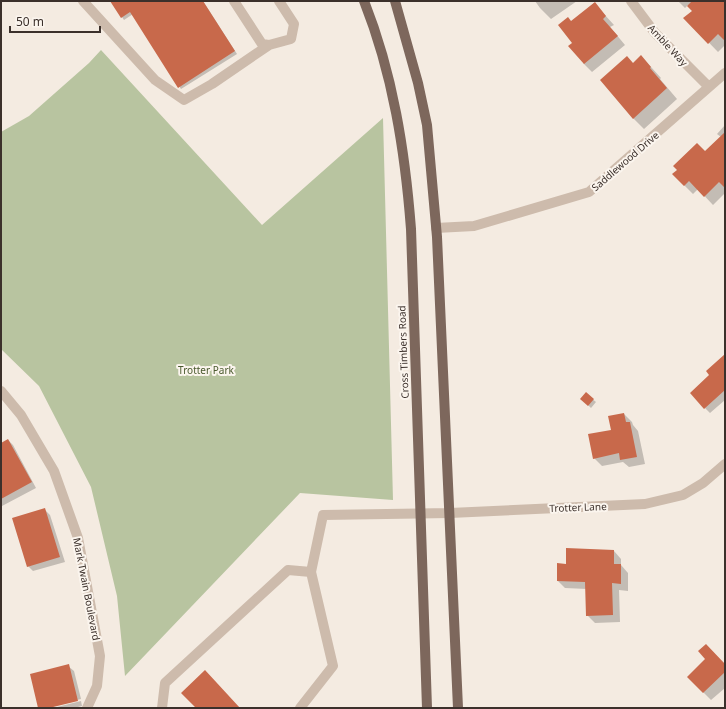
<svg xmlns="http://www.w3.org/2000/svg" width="726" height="709" viewBox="0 0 726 709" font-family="'Noto Sans',sans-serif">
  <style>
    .green { fill: #b8c4a0 }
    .shadow { fill: #0003 }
    .building { fill: #c8694b }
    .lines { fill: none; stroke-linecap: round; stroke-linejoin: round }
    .minor { stroke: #cdbbac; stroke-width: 10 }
    .major { stroke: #7d675c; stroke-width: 10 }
    .labels { text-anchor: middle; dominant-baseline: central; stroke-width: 4; stroke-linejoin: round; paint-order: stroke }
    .street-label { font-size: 10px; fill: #3b302b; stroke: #fbf5ee }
    .park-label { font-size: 10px; fill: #4a5a2e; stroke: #fbf5ee }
  </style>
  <rect width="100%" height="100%" fill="#f4ebe1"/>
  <path class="green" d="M101,50l161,175 121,-107 10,382 -93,-7 -175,183 -8,-80 -26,-109 -52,-101 -38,-37v-217l28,-16 60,-53z"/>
  <path class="shadow" d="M111,1h92l34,53 -56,35 -48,-75 -9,6z
    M535,1h42l-26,18 -11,-11z
    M678,1h47v44l-7,7 -33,-34 8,-7 -5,-6 -3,3z
    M594,3l20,22 -4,2 15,18 -33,27 -8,-8 -10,-21 -2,-21z
    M641,56l20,22 -1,1 17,20 -33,30 -11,-11z
    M725,125v68l-12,12 -15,-16 -5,5 -9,-9 21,-33 16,-15 -4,-3z
    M725,361v39l-15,13 -5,-5 6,-33z
    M586,394l10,8 -5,6 -9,-9z
    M624,414l8,8 1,3 5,6 7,33 -16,3 -6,-5 -21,4 -8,-8z
    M8,440l5,5 23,43 -34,18 -1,-2v-60z
    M45,510l5,5 15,47 -32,9 -5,-5z
    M614,551l7,8v6l7,8v18l-9,-1 1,32 -25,1 -8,-8v-26l-22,-1 -7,-7 9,-16z
    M707,659l18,6v23l-14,12 -23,-23z
    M68,666l6,5 7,28 -37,9h-5z
    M81,701l1,5 -8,2h-21z"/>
  <path class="building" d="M110,1h93l32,50 -57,37 -48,-76 -9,6z
    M692,1h33v40l-7,-7 -10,10 -25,-26 9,-7 -5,-5z
    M595,2l11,14 -3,3 15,17 -34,28 -16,-18 4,-3 -14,-18 10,-8 3,4z
    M641,55l10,12 -1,1 17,20 -34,31 -33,-39 27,-24 6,7z
    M725,132v56l-6,-6 -15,15 -15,-16 -5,5 -12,-12 5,-4 -4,-4 24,-23 8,8z
    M725,354v36l-21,19 -14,-16 19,-18 -3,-4z
    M586,392l8,7 -6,7 -8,-7z
    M624,413l2,9h4l7,35 -17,3 -1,-7 -26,6 -5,-25 23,-4 -3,-14z
    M8,439l24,43 -31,17v-56z
    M45,508l15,49 -33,10 -15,-49z
    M566,548l48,2v14h7v20l-9,-1 1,32 -27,1 -1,-34 -28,-1v-18l9,1z
    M706,644l19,20v8l-22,21 -16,-16 18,-18 -7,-8z
    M69,664l9,37 -29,7h-11l-8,-34z
    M205,670l35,38h-44l-15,-15z"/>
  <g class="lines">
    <path class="minor" d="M83,1l72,79 29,20 28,-16 57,-39
      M234,1l28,43 7,1 22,-6 3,-15 -15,-23
      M631,1l24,32 54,54
      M436,228l38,-2 115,-34 136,-119
      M1,391l20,24 33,56 24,67 22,118 -3,30 -10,22
      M162,708l3,-25 123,-113 23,2 12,-57 127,-2 195,-9 38,-9 20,-12 22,-19
      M300,708l33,-42 -22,-94"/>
    <path class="major" d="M364,1c29,73 41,150 47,228l16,479
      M395,1l23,82 9,42 10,112 21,471"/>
  </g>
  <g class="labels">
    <g class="street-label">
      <text transform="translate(668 45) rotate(47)">Amble Way</text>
      <text transform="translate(625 161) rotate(-41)">Saddlewood Drive</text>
      <text transform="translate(403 352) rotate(-92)">Cross Timbers Road</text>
      <text transform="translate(578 507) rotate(-2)">Trotter Lane</text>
      <text transform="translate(87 589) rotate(79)">Mark Twain Boulevard</text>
    </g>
    <g class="park-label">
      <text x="206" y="370">Trotter Park</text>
    </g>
  </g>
  <rect width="726" height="709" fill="none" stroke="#3b302b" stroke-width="4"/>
  <path d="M10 26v6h90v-6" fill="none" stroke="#3b302b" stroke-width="2"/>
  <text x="16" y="26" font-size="12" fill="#3b302b" stroke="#fbf5ee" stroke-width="3" paint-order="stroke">50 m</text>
</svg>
